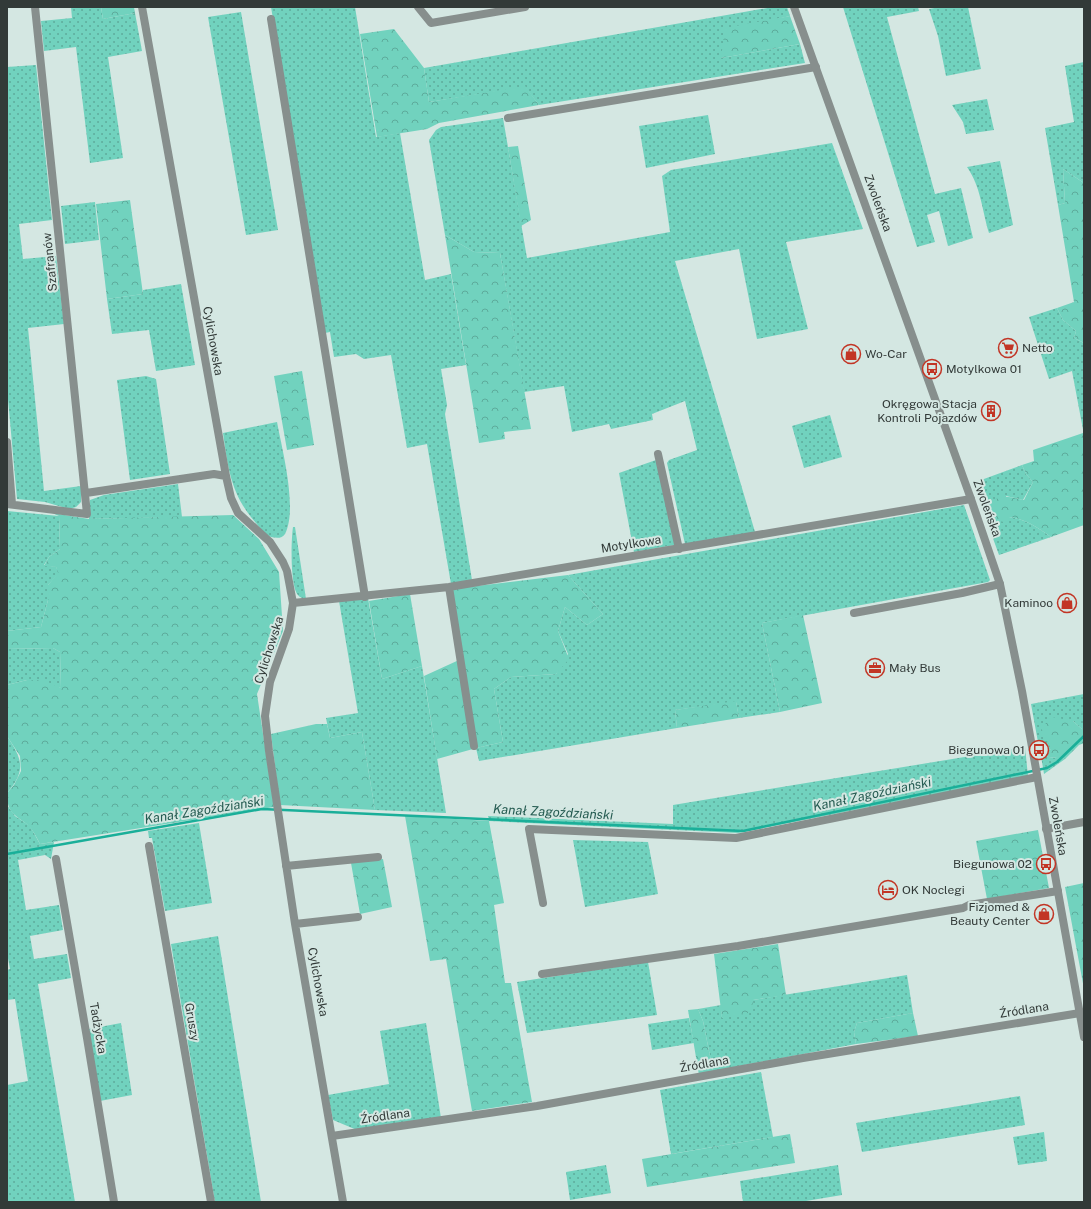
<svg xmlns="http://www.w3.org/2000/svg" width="1091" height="1209" viewBox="0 0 1091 1209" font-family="'Public Sans',sans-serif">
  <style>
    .grass { fill: url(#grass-dots) }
    .forest { fill: url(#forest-crowns) }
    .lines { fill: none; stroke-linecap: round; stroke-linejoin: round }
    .stream { stroke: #1aaf99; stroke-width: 2.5 }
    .minor { stroke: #878f8d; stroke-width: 8 }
    .tertiary { stroke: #878f8d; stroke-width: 8 }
    .labels { text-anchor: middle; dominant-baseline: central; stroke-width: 4; stroke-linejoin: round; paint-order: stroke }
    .street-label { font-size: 12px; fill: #323a38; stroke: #d4e7e2 }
    .poi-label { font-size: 12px; fill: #323a38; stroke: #d4e7e2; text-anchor: start }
    .water-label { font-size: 13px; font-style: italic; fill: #265c52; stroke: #d4e7e2 }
  </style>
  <defs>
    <pattern id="grass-dots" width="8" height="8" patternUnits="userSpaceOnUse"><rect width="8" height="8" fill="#71d2be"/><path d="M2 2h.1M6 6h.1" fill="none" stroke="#5dab9b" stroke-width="1.8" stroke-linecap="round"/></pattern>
    <pattern id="forest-crowns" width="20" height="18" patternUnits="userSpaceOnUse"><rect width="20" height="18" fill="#71d2be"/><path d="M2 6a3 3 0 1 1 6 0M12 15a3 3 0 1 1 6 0" fill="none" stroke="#5dab9b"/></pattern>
  </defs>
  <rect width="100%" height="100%" fill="#d4e7e2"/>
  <path class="grass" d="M71,7h30l2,12 32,-6 7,38 -34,6 15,101 -33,5 -14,-116 -32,4 -3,-30 31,-3z
    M271,7h84l21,130 24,-4 25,147 26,-6 15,91 -25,4 6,36 -2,9 27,166 -21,4 -24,-140 -20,4 -16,-93 -27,4 -8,-5 -22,3 -4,-25 -5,1z
    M773,7h14l3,9 -22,5 -47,37 79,-14 5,19 -266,42 -14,-18 -96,15 -5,-34z
    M843,7h75l1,4 -32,6 48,177 26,-6 12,50 -25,8 -9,-35 -12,4 8,27 -18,5z
    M940,7h28l13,62 -35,7 -8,-40 -9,-27z
    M241,12l37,218 -32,5 -38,-218z
    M1084,62v121l-21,-14 2,34 -7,2 -13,-77 29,-6 -9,-56z
    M36,65l16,155 -33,4 4,35 33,-3 8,68 -36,4 16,163 37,-5v16l-5,5 -7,2 -24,-7 -28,-3 -10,-111v-321z
    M987,99l7,31 -28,4 -3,-12 -11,-17z
    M708,115l7,39 -69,14 -7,-42z
    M503,118l24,140 143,-26 -8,-56 9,-6 161,-27 31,86 -77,13 22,87 -51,10 -18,-90 -64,12 80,271 -70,12 -18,-81 2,-3 28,-10 -12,-49 -33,13 1,6 -42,9 -2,-5 -37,8 -8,-46 -40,6 -24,-139 -26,-1 -29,-17 -16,-95 7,-10 5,-3z
    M1000,161l13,64 -24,8c-7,-23 -8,-46 -22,-66z
    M95,202l4,38 -34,4 -4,-38z
    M181,284l14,81 -39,6 -7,-41 -37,4 -5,-35 36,-5v-4z
    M1057,308l6,12 13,11 -2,7 10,5v92l-12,-64 -23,8 -20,-62z
    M146,376l10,3 14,95 -40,6 -13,-100z
    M830,415l12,42 -38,11 -12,-42z
    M277,422c5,27 21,87 8,112 -3,5 -9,4 -14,3 -6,-2 -11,-9 -15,-14 -25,-28 -28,-55 -33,-90z
    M656,460l19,85 -41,7 -15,-79z
    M1022,465l4,9 7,8 -10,18 -17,-4 3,21c17,2 29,11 42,20l-52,18 -26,-72z
    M178,484l4,33 -93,2 1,-19 14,-5z
    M964,505l26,75 -2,2 -226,41 18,89 -41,6 -3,-16 -61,8 2,18 -198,33 -3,-13 27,-6 -9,-53 17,-12 45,-3 12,-20 -10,-23 7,-24 22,18 16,-11 -35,-39z
    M7,511l52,5 1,33 -11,8 -5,8 12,2 3,6 -11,12v15l-7,27 -34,4z
    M293,527h2l11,72c-3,-1 -6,-1 -8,-4 -8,-9 -7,-55 -5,-68z
    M368,598l14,81 40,-13 24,147 -71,-3 -13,-78 -32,6 -4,-20 32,-5 -19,-112z
    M53,648l7,4 1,36 -34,-8 -20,5v-36z
    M1084,694v37l-11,-10 -22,28 -11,4 -9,-49z
    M7,736c15,23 20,34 0,57z
    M1025,747l3,29 -290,57 -249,-12 -1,-5 185,8v-19z
    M1041,756l24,3 -21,15z
    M7,805l8,11 15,10 10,18 14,-2 -3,17 -6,-4 -27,5 8,50 33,-5 4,25 -33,6 4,23 33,-5 4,24 -33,6 37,218h-68v-117l21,-4 -13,-82 -8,1v-30l3,-1 -3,-16z
    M199,823l13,80 -47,8 -13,-73h-3l-1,-7z
    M573,840l75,2 10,52 -73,13z
    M218,936l43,266h-46l-44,-258z
    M648,962l9,53 -130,18 -10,-51z
    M907,975l6,38 -56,10 -3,9 2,12 -143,27 -10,-50 -5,-12 23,-4 1,13 31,-18z
    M689,1018l5,25 -42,7 -4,-26z
    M121,1023l11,72 -32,6 -11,-72z
    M426,1023l15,95 -84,12 -24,-10 -5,-25 61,-11 -9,-53z
    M761,1072l12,65 -102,17 -11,-64z
    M1020,1096l5,29 -163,27 -6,-29z
    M1044,1132l3,29 -29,4 -5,-28z
    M606,1165l5,28 -41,7 -4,-28z
    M838,1165l4,30 -42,7h-57l-3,-21z"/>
  <path class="forest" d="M101,7h33l1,6 -32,6z
    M790,16l10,28 -79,14 4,-30z
    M394,29l30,39 5,34 96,-16 14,19 -100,18 -12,6 -50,8 -17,-103z
    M518,146l13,74 -10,6 -13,-79z
    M1063,169l21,14v160l-10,-5 2,-7 -13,-11 -6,-12 17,-6 -16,-97 7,-2z
    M130,200l13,94 -36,5 -11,-95z
    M445,235l29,17 26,1 31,176 -27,3 1,7 -26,4z
    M302,371l12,74 -27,5 -13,-74z
    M1083,433l1,92 -33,12c-13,-9 -25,-18 -42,-20l-5,5 -13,-3 -4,-11c12,-16 20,-11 37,-8l9,-18 -7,-8 -4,-9 12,-4 -1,-11z
    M52,513l37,6 144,-4 26,24 20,33 4,59 -26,63 17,113 -234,37c-3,-6 -7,-14 -12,-19 -14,-11 -21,-12 -21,-32l7,-8 7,-14 -1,-15 -13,-20v-51l20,-5h16l18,8 -1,-36 -7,-4 -46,1v-18l34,-4 7,-27v-15l10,-12 -2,-6 -12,-1 5,-9 11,-8 -1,-33z
    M568,575l35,39 -16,11 -22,-18 -7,24 11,28 -13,15 -45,3 -17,12 9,53 -27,6 -24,-159z
    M410,594l12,72 -40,13 -13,-78z
    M803,615l19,88 -42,9 -18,-89z
    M459,660l14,89 -36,10 -13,-83z
    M736,701l3,17 -62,10 -2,-18z
    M1052,717l21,4 11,10v12l-5,2 -14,14 -24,-3 -1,-3 11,-4 -10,-21z
    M316,724h11l3,14 32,-6 13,78 -95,-5 -9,-71z
    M405,816l84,5 15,82 -10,2 11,78h6l21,119 -60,9 -26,-152 -16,2z
    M1038,830l11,58 -62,11 -11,-58z
    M383,859l9,48 -32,7 -9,-51z
    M1084,883v106l-19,-102z
    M778,944l8,51 -33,5 -1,10 -6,4 -24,4 -8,-64z
    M698,1009l5,12 10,50 -14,4 -11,-65z
    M913,1013l5,23 -62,8 -2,-12 3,-9z
    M790,1134l5,29 -148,24 -5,-28z"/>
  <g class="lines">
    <path class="stream" d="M7,854l255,-45 481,22 304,-63 10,-6 27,-26"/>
    <path class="minor" d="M142,7l84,469 5,22 7,15 32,29 13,20 4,9 6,32 -4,26 -19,53 -5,34 4,35 26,173 48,278
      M418,7l13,16 94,-16
      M271,19l94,578
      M508,118l308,-51
      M7,442l5,62
      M658,454l21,95
      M86,493l128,-19 12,2
      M7,504l80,10 -52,-507
      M449,587l25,159
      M293,603l156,-16 522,-88
      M854,613l108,-20 38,-9
      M1046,829l38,-7
      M149,846l62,356
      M56,859l31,179 27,164
      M286,866l92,-9
      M543,903l-14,-74 207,9 301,-61
      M295,924l63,-7
      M542,974l196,-28 225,-38 6,-3 89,-14
      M332,1136l205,-30 266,-48 277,-45"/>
    <path class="tertiary" d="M794,7l177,492 29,85 22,107 62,346"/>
  </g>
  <defs>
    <symbol id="supermarket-ring" viewBox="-11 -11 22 22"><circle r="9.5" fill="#d4e7e2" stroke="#c23525" stroke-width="1.5"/><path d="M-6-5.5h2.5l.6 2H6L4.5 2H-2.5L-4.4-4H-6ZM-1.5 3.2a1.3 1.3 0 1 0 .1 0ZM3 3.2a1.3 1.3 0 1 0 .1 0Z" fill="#c23525"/></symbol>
    <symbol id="shop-ring" viewBox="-11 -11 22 22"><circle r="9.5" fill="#d4e7e2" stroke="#c23525" stroke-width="1.5"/><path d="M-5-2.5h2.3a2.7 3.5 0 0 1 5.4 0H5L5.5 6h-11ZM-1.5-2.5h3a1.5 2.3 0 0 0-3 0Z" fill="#c23525"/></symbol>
    <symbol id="bus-ring" viewBox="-11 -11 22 22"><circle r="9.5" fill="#d4e7e2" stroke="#c23525" stroke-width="1.5"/><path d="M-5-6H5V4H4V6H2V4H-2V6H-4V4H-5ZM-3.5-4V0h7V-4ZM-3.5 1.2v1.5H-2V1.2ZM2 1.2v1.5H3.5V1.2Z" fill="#c23525"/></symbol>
    <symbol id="building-ring" viewBox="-11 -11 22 22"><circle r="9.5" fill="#d4e7e2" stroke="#c23525" stroke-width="1.5"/><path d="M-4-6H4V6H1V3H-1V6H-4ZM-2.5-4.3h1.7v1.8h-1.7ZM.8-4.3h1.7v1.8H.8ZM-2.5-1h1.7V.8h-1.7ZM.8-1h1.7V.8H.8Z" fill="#c23525"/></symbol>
    <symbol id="office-ring" viewBox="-11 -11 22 22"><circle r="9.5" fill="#d4e7e2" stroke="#c23525" stroke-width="1.5"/><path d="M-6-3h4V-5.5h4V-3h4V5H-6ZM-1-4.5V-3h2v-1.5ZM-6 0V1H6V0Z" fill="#c23525"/></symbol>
    <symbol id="hotel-ring" viewBox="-11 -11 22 22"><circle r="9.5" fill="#d4e7e2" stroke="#c23525" stroke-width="1.5"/><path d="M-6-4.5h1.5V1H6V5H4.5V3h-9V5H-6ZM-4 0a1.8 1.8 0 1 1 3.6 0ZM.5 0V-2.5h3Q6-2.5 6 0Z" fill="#c23525"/></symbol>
  </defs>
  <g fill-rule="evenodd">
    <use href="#supermarket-ring" x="997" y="337" width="22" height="22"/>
    <use href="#shop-ring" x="840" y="343" width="22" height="22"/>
    <use href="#bus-ring" x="921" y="358" width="22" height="22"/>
    <use href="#building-ring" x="980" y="400" width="22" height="22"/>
    <use href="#shop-ring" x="1056" y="592" width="22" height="22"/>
    <use href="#office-ring" x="864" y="657" width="22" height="22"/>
    <use href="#bus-ring" x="1028" y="739" width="22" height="22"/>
    <use href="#bus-ring" x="1035" y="853" width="22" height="22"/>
    <use href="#hotel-ring" x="877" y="879" width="22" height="22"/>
    <use href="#shop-ring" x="1033" y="903" width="22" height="22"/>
  </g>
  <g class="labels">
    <g class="street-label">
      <text transform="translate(878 203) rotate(70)">Zwoleńska</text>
      <text transform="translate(50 262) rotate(-96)">Szafranów</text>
      <text transform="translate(213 341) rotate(80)">Cylichowska</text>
      <text transform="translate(987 508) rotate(70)">Zwoleńska</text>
      <text transform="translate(631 544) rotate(-9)">Motylkowa</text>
      <text transform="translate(269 650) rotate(-72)">Cylichowska</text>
      <text transform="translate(1058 826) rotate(80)">Zwoleńska</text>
      <text transform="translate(318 982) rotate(80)">Cylichowska</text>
      <text transform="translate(1024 1010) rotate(-9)">Źródlana</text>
      <text transform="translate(192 1022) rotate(80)">Gruszy</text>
      <text transform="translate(98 1028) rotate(80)">Tadżycka</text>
      <text transform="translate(704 1064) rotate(-10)">Źródlana</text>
      <text transform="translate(385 1116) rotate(-8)">Źródlana</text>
    </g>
    <g class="poi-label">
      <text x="1022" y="348">Netto</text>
      <text x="865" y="354">Wo-Car</text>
      <text x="946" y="369">Motylkowa 01</text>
      <text x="977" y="404" text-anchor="end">Okręgowa Stacja<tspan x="977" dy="14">Kontroli Pojazdów</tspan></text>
      <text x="1053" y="603" text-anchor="end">Kaminoo</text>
      <text x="889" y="668">Mały Bus</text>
      <text x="1025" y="750" text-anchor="end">Biegunowa 01</text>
      <text x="1032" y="864" text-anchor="end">Biegunowa 02</text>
      <text x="902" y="890">OK Noclegi</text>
      <text x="1030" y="907" text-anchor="end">Fizjomed &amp;<tspan x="1030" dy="14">Beauty Center</tspan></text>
    </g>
    <g class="water-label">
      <text transform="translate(872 794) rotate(-12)">Kanał Zagoździański</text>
      <text transform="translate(204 810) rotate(-9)">Kanał Zagoździański</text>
      <text transform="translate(553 812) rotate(3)">Kanał Zagoździański</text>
    </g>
  </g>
  <rect width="1091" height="1209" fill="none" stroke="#323a38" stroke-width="16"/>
</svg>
